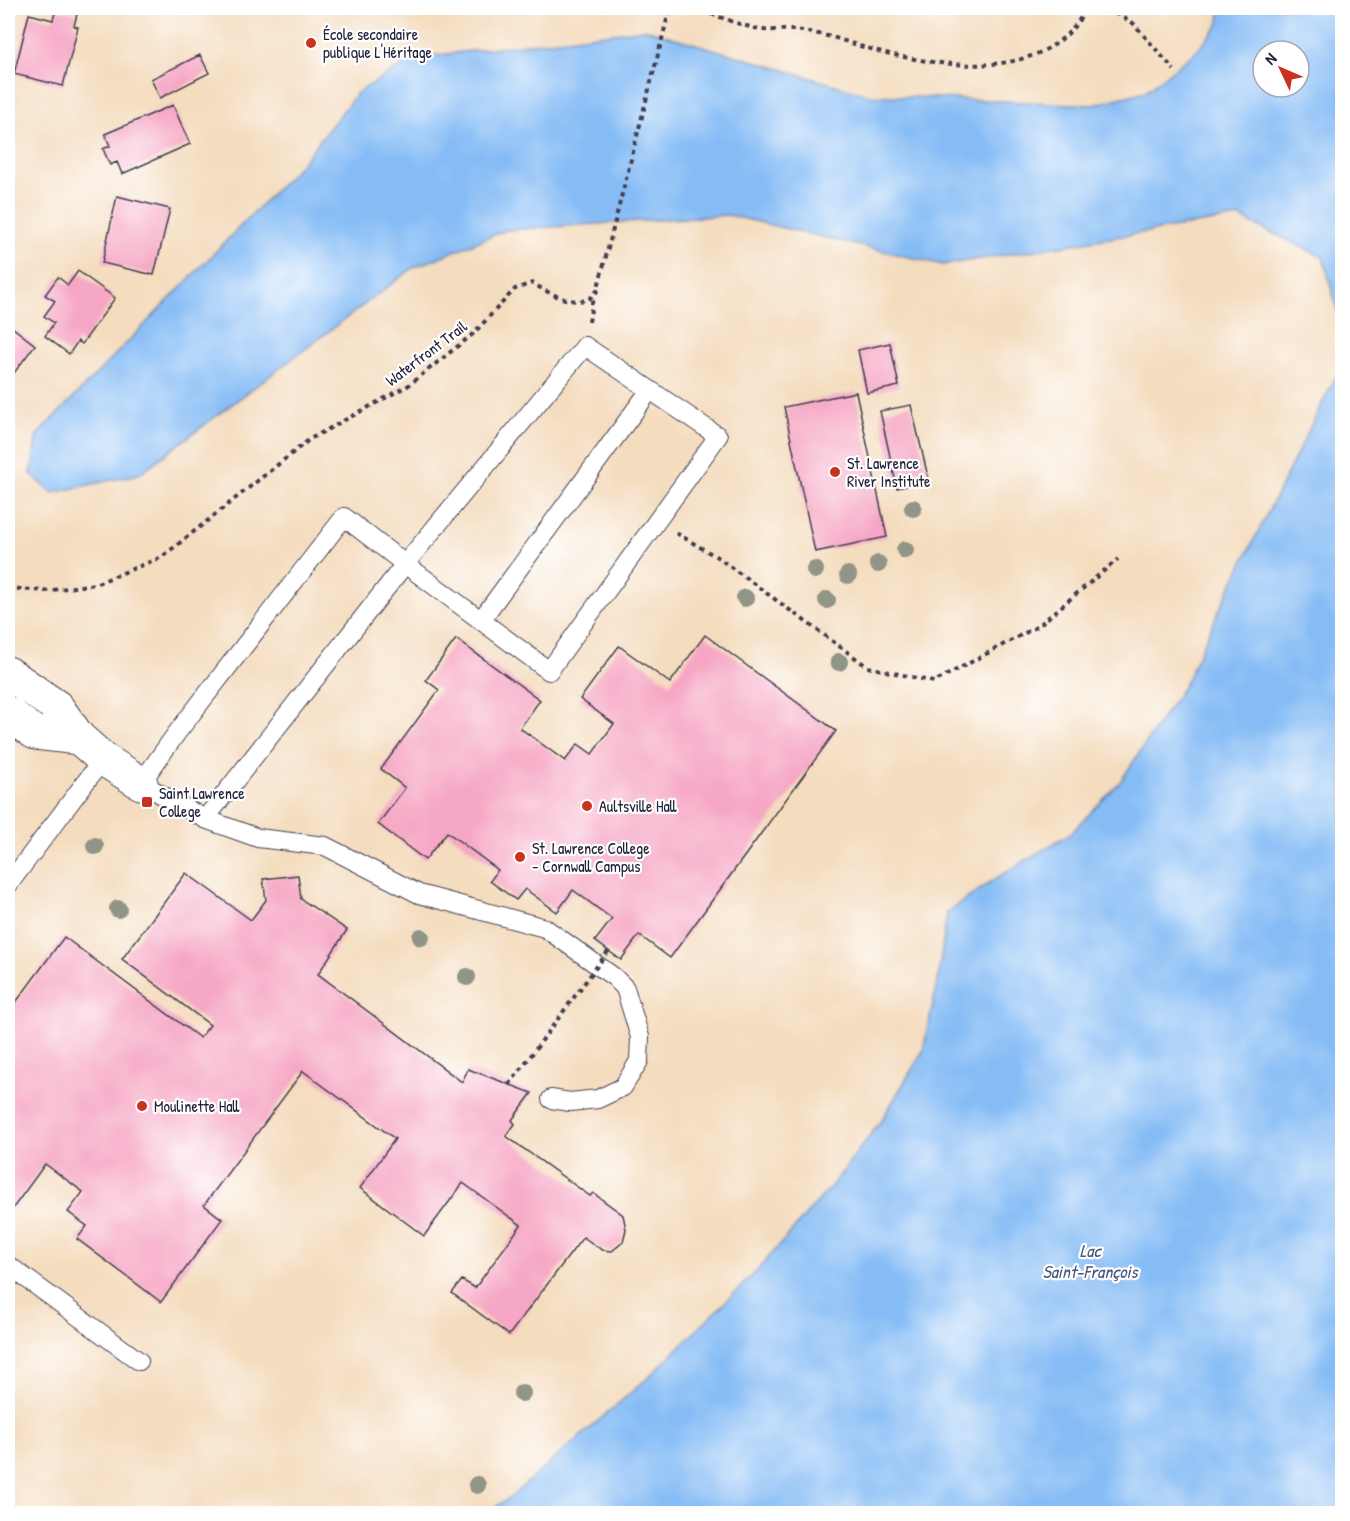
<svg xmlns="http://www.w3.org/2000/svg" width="1350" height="1521" viewBox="0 0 1350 1521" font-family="'Patrick Hand',sans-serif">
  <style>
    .water { fill: #85bcf5; stroke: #546f98; stroke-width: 1.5; fill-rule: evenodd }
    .building { fill: #f6a7c5 }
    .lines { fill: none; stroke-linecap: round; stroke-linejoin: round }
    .service-casing { stroke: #423e4f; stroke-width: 20 }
    .minor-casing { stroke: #423e4f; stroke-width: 35 }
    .path { stroke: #423e4f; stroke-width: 4; stroke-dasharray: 4.5 4.5; stroke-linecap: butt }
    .service { stroke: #fff; stroke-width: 18 }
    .minor { stroke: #fff; stroke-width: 33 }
    .path-bridge { stroke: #423e4f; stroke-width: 4; stroke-dasharray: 4.5 4.5; stroke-linecap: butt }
    .tree { fill: #919587 }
    .poi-dot { fill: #c8321e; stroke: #fff; stroke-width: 2 }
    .labels { text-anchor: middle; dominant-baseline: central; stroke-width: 4.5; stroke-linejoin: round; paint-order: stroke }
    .poi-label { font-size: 16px; fill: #22223b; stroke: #fff; text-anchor: start }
    .street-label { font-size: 16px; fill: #22223b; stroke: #fff }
    .water-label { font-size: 18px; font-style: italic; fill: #45587c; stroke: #fff }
  </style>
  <rect width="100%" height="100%" fill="#fff"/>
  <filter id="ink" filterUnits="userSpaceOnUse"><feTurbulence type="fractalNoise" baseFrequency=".0167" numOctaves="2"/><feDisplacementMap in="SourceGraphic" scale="12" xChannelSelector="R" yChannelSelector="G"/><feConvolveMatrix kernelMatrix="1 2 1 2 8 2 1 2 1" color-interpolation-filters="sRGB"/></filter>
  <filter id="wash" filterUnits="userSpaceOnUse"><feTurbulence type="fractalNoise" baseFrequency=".008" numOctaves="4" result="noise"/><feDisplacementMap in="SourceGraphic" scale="24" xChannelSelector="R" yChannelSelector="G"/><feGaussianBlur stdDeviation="1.35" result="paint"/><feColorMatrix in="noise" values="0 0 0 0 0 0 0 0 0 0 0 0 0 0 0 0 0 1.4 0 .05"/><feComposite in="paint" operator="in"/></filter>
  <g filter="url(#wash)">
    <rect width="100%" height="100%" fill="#f4dcbe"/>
    <path class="water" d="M1221,8h121v319l-19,-70 -84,-40 -296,48 -215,-50 -222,15 -93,38 -274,206 -87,19 -21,-19 6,-39 265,-272 55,-70 58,-35 230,-29 224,66 224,10 53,-14 47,-37 25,-28zM1263,51h36v36h-36z
      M1342,364v1149h-856l27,-18 138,-120 105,-103 78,-89 49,-65 40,-67 14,-66 10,-72 45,-32 79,-48 49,-51 65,-98 37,-80z"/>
    <g id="blocks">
      <path class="building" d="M56,9l21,5 -3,12 4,1 -15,59 -49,-12 15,-60 24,6z
        M200,55l9,18 -49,25 -9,-19z
        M173,105l17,39 -68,30 -5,-12 -7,3 -7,-16 7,-3 -5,-12z
        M117,196l53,13 -16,66 -52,-12z
        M78,271l37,27 -33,46 -4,-3 -9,13 -24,-18 9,-13 -10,-7 11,-15 -10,-6 13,-18 10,8z
        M8,324l27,21 -27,36z
        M890,343l9,43 -32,7 -9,-43z
        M856,392l31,145 -72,15 -31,-145z
        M911,405l18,76 -32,7 -17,-77z
        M705,635l131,96 -166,227 -31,-23 -18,25 -26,-19 17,-22 -39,-29 -16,22 -32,-23 -9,11 -26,-19 8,-11 -51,-38 -22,28 -47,-36 27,-36 -24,-19 58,-79 -13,-10 30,-41 84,61 -20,28 45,33 13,-17 14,10 22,-30 -34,-25 39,-53 51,37z
        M186,873l65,47 15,-20 -3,-21 35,-4 3,24 46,31 -29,44 144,108 6,-13 64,24 -20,27 3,4 -9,12 84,60 3,-3 30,22 3,14 -3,13 -11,9 -10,-1 -19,-13 -74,98 -57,-42 10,-13 13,8 46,-63 -58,-42 -39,53 -64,-48 35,-49 -92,-68 -99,134 18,14 -61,83 -84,-63 10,-13 -19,-14 15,-20 -38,-28 -37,51v-202l56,-76 136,101 10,-13 -88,-66z"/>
    </g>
  </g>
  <g filter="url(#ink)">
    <use href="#blocks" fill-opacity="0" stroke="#423e4f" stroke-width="1.5"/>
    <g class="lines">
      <defs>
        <path id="service" d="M585,346l133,90 -169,235 -144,-107z
          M344,517l61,47 -200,255 -64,-36 35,-49z
          M481,620l169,-230
          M205,819l53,19 67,8 94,48 126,34 69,49 11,11 15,49 -1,24 -16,26 -25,12 -28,3 -19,-3
          M8,885l95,-126
          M8,1265l131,96"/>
        <path id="minor" d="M8,673l49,34 22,31 24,21 38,24
          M8,713l27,20 44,5"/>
      </defs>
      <use href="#service" class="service-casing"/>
      <use href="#minor" class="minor-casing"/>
      <path class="path" d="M694,8c22,7 46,18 70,22 9,1 18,-1 27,0 10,0 22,3 32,5 15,3 29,9 44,13 68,19 181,38 219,-40
        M1089,8l26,5 18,10 41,47
        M589,322l4,-25
        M676,533l41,24 151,110 66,15 104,-56 80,-67
        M8,588l38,3 49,-7 67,-27 148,-118 99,-54 64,-51 42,-45 17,-6c17,10 50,30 65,8l73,-283"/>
      <use href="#service" class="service"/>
      <use href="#minor" class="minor"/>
      <path class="path-bridge" d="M509,1085l100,-135"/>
    </g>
    <g class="tree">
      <circle cx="913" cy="508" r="9"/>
      <circle cx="905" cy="550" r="9"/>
      <circle cx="878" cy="564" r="9"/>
      <circle cx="815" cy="570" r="9"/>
      <circle cx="848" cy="575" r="9"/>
      <circle cx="745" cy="598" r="9"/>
      <circle cx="827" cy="600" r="9"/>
      <circle cx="839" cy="662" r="9"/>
      <circle cx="95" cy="846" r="9"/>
      <circle cx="118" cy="909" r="9"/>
      <circle cx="421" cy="937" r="9"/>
      <circle cx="467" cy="977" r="9"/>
      <circle cx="522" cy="1393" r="9"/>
      <circle cx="477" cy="1485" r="9"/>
    </g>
  </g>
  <g class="poi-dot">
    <circle cx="311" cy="43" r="6"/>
    <circle cx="835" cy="472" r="6"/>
    <rect x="141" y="796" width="12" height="12" rx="3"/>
    <circle cx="587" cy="806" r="6"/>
    <circle cx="520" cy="857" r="6"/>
    <circle cx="142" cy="1106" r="6"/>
  </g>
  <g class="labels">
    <g class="poi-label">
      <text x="323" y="34">École secondaire<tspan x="323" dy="18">publique L'Héritage</tspan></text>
      <text x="847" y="463">St. Lawrence<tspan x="847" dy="18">River Institute</tspan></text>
      <text x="159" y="793">Saint Lawrence<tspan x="159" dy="18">College</tspan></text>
      <text x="599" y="806">Aultsville Hall</text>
      <text x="532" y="848">St. Lawrence College<tspan x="532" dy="18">- Cornwall Campus</tspan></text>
      <text x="154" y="1106">Moulinette Hall</text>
    </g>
    <g class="street-label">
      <text transform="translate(426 353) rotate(-37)">Waterfront Trail</text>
    </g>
    <g class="water-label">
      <text x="1090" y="1250">Lac<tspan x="1090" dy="21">Saint-François</tspan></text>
    </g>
  </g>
  <rect width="1350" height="1521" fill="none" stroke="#fff" stroke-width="30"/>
  <g transform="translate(1281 69) rotate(314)"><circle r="28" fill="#ffffff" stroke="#a7a7b1" stroke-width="1.5"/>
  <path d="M0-4.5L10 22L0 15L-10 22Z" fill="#c8321e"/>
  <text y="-9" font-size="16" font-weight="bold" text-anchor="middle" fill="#22223b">N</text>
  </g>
</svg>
